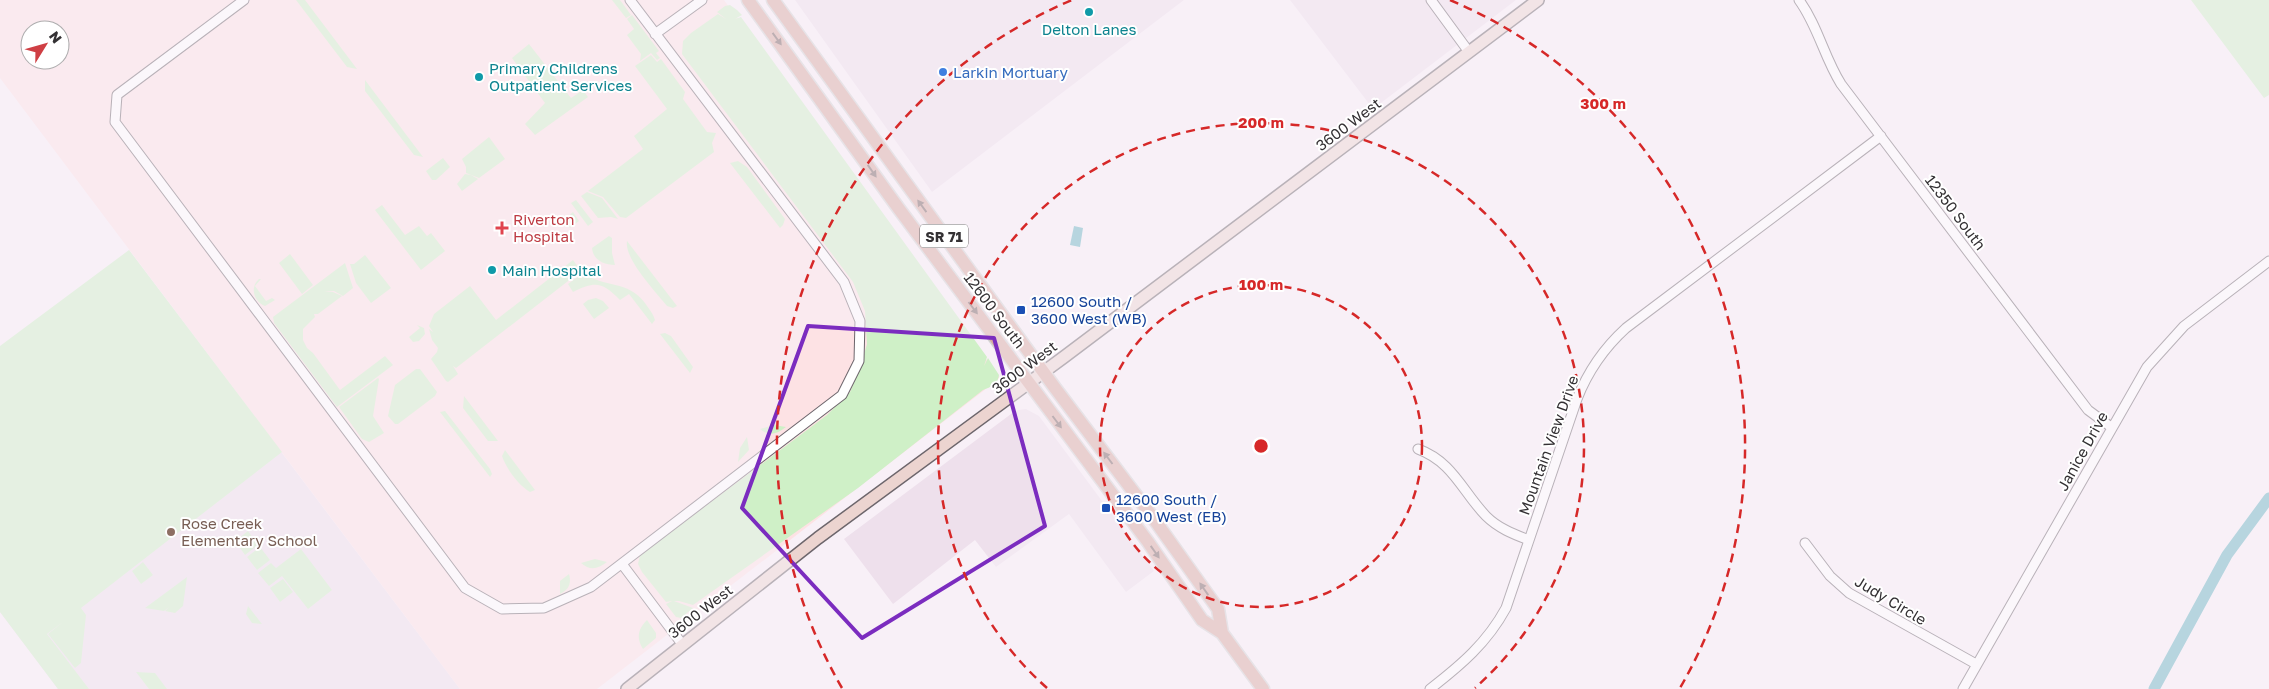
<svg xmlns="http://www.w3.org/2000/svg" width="2269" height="689" viewBox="0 0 2269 689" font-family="'Golos Text',sans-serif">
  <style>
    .built { fill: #eee0ec }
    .medical { fill: #fde2e4; fill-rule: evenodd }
    .green { fill: #cff0c7 }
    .water { fill: #68b4c1 }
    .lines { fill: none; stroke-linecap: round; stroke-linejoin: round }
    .canal { stroke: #68b4c1; stroke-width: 11 }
    .street-casing { stroke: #6d666c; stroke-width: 11 }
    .secondary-casing { stroke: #6d666c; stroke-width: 14 }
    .primary-casing { stroke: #d2d2d2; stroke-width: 15 }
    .street { stroke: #fff; stroke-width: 9 }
    .secondary { stroke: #ecd4d0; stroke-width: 11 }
    .primary { stroke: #d8a9a1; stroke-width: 12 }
    .oneway { fill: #766160 }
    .marked { fill: none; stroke: #7b2cbf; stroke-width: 4; stroke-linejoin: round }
    .ring { fill: none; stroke: #d62828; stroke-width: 2.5; stroke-dasharray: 9 6 }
    .culture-dot { fill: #0f9aa8; stroke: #fff; stroke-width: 2 }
    .shop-dot { fill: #3f7fe0; stroke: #fff; stroke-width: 2 }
    .health-dot { fill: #e0444e; stroke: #fff; stroke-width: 2 }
    .transit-dot { fill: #1a4fb4; stroke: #fff; stroke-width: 2 }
    .education-dot { fill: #8d6e63; stroke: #fff; stroke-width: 2 }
    .labels { text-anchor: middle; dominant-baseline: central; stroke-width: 4; stroke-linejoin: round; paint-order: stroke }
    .shield { fill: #fff; stroke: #716f71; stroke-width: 1 }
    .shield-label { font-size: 14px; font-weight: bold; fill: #343134 }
    .culture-label { font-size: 15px; fill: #0d838f; stroke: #fff; text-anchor: start }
    .shop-label { font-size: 15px; fill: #366cbe; stroke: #fff; text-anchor: start }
    .street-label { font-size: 15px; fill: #343134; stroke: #fff }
    .health-label { font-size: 15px; fill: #be3a42; stroke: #fff; text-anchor: start }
    .transit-label { font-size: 15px; fill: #164399; stroke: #fff; text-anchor: start }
    .education-label { font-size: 15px; fill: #785e54; stroke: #fff; text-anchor: start }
    .centre { fill: #d62828; stroke: #fff; stroke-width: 2.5 }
    .ring-label { font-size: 15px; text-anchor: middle; font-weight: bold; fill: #d62828; stroke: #fff; stroke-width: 4; stroke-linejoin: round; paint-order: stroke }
  </style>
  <rect width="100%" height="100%" fill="#f8f0f7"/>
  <path class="built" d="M795,0h389l-252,192z
    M1290,0h226l-143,109z
    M129,250l331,439h-402l-58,-77z
    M1026,409l13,7 115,155 -28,21 -57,-78 -73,53 -21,-27 -82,64 -49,-65 167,-125 7,-4z"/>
  <path class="medical" d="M0,0h724l276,378 -403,311h-137l-460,-611zM30,30h30v30h-30z"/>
  <path class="green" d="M296,0h9l52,69 -10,-2z
    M612,0h8l11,15 -5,3z
    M2191,0h78v95l-5,3z
    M730,5l7,5 5,5 -7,4 6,-2 246,340 -3,9 4,-8 11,17c-1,9 -8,12 -16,15l-125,98 -165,117 -14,-4h-5l19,7 -12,10 -5,-1 -10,-13 6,-3 -6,1 -24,-30 -4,-8 2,-9 187,-140 23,-23 10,-24 7,-24 -2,-33 -12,-29 -171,-228 1,-13 8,-8 27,-19 8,5 -9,-7 8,-6z
    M632,15l27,36 -3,2 4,5 -3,2 -6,-7 -11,8 1,-7 -14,-19 7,-6 -7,-10z
    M529,44l42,54 12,-8 5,7 -53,38 -10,-11 20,-21 -33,-45z
    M651,55l6,7 4,-3 24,33 -2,7 24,33 9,1 -4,10 2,9 -88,66 -6,-1 -17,-20 -15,-6 55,-42 -9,-13 33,-27 -32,-43z
    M365,80l58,77 -9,-2 -49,-64z
    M489,137l16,22 -26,19 -13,-5v-6l-4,-8z
    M443,158l7,9 -14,13h-4l-6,-9z
    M738,161l9,6 38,52 -2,6 -3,3 -50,-65z
    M465,174l6,1 7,4 -16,12 -5,-7z
    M587,192l15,6 16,21 -7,-2 -13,1 -17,-22z
    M576,200l17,22 -5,4 -17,-23z
    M382,205l23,30 14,-9 8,10 4,-3 14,18 -24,19 -46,-60z
    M573,212l6,9 -9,7 -6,-8z
    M609,236l3,2v15l3,12c-11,0 -22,-5 -23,-17z
    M627,241l50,65 -4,2 -6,-2c-11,-14 -43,-47 -40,-65z
    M129,250l153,202 -201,156 5,7 -5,48 -6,5 -27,-34 15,-12 -16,12 42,55h-31l-58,-77v-266z
    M290,254l23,31 -11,9 -23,-31z
    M365,255l26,33 -20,15 -15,-20 -6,-19h4z
    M573,260l8,11 -125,97 -3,-2 5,8 -10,8 -2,-1 -15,-22 6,-7 1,-4 -6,-8 -3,-11 4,3 -4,-6 5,-12 36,-28 26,34z
    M345,263l8,25 -10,8 -9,-5 -10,1h9l9,4 -24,18h-4l1,3 -12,12v11l4,8 6,5 27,37 45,-34 8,9 -56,42 -63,-84 -1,-6z
    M583,273c21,15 45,7 62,30 4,6 8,10 10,17l-3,4 -23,-30 -9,6c-18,-18 -24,-19 -47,-8l-5,-8z
    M259,279h2l-6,7 11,15 6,-3 3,2 -10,6c-12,-5 -15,-19 -6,-27z
    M596,298l7,3 6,7 -15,11 -11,-15 5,-4z
    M417,325l7,3 1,6 -6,7 -6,1 -4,-5 11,-9z
    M665,333l6,3 22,31 -3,6 -30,-39z
    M416,369h4l17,23 -2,4 -37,28h-3l-7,-8 7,-31z
    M378,378l1,1 -6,37 11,17 -15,9 -7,-3 -23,-32z
    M464,396l34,45h-10l-25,-33z
    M445,411l45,58 2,5 -2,3 -50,-65z
    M774,425l12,2c-9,7 -17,10 -26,2z
    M747,437l2,13 -11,12 2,-14z
    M505,450l30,40 -5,2c-12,-7 -24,-24 -28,-36z
    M248,531l10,14 -13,10 -10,-14z
    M260,547l10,13 -13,10 -10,-13z
    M301,549l31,41 -24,19 -26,-33 -13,10 -11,-13 13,-10 5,5z
    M595,559l12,3c-9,7 -17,9 -26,1z
    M143,562l10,13 -12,9 -9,-13z
    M569,574c3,10 -1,16 -9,20v-13z
    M187,577l-4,29 -8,7 -10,-2 4,-4 -5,4 -19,-3z
    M283,579l10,13 -13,10 -10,-14z
    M248,606l14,18 -10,-1 -6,-9z
    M647,620l9,13v5l-13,11c-7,-11 -5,-20 4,-29z
    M136,672l19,1 12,16h-18z"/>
  <path class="water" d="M1074,226l9,2 -3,19 -10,-2z"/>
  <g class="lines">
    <path class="canal" d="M2154,689l73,-134 42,-57"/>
    <defs>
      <path id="street" d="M244,0l-127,95 -2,27 350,466 37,21 42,-1 47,-21 251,-192 17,-34 1,-40 -16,-39 -214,-282
        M1431,0l38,52
        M1799,0c19,26 25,57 42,84l247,326 23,17
        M655,34l47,-34
        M1418,449c35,13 44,42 68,67 12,12 27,18 43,24
        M1805,543l25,33 19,17 127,71
        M622,564l60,80
        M1430,689c31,-24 57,-46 76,-81l71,-209c11,-28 27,-51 49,-71l255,-192
        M1963,689l184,-322 37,-41 85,-65"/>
      <path id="secondary" d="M627,689l191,-151 246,-181 474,-357"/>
      <path id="primary" d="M748,0l151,209 249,333 54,78 20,13 41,56
        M773,0l282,388 96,127 67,94 4,24"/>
    </defs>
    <use href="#street" class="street-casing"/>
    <use href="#secondary" class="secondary-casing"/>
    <use href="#primary" class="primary-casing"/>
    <use href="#street" class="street"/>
    <use href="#secondary" class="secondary"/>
    <use href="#primary" class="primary"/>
  </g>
  <defs><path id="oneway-solid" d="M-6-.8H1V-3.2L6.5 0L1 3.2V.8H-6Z" transform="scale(1.25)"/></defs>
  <g class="oneway">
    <use href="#oneway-solid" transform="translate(777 39) rotate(54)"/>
    <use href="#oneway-solid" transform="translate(872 171) rotate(55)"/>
    <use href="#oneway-solid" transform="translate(922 206) rotate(-126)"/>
    <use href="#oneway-solid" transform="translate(973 308) rotate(53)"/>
    <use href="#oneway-solid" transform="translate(1057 422) rotate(53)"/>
    <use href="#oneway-solid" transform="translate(1108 458) rotate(-127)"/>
    <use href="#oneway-solid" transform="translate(1155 552) rotate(55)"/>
    <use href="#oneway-solid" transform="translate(1204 589) rotate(-125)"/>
  </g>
  <path d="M0 0H2269V689H0ZM808,326l186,12 51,188 -183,112 -120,-130z" fill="#f8f0f7" fill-opacity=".55" fill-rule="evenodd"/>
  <path class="marked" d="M808,326l186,12 51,188 -183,112 -120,-130z"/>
  <g class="ring">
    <circle cx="1261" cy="446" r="161"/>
    <path d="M1047 688A323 323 0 1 1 1475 688"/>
    <path d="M842 688A484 484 0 0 1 1072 0M1450 0A484 484 0 0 1 1680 688"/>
  </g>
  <g class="culture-dot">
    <circle cx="1089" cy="12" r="5"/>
    <circle cx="479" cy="77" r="5"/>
    <circle cx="492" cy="270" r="5"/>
  </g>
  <circle class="shop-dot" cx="943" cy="72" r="5"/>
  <path class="health-dot" d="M499.5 220.5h5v5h5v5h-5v5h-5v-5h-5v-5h5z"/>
  <g class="transit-dot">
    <rect x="1016" y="305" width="10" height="10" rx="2.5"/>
    <rect x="1101" y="503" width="10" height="10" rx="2.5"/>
  </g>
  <circle class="education-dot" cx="171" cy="532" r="5"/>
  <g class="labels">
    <rect class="shield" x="920" y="224.5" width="48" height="23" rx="4"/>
    <g class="shield-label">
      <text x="944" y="236">SR 71</text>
    </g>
    <g class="culture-label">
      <text x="1089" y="29" text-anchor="middle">Delton Lanes</text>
      <text x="489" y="68">Primary Childrens<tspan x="489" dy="17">Outpatient Services</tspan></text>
      <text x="502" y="270">Main Hospital</text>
    </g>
    <g class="shop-label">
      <text x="953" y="72">Larkin Mortuary</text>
    </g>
    <g class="street-label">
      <text transform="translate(1348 124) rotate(-37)">3600 West</text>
      <text transform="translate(1956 212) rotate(53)">12350 South</text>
      <text transform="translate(995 310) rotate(53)">12600 South</text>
      <text transform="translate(1024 367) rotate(-37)">3600 West</text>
      <text transform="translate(1548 445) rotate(-70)">Mountain View Drive</text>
      <text transform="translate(2082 451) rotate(-61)">Janice Drive</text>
      <text transform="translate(1891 600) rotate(31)">Judy Circle</text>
      <text transform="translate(700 611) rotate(-38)">3600 West</text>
    </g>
    <g class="health-label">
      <text x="513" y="219">Riverton<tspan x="513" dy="17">Hospital</tspan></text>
    </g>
    <g class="transit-label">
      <text x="1031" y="301">12600 South /<tspan x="1031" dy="17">3600 West (WB)</tspan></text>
      <text x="1116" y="499">12600 South /<tspan x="1116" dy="17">3600 West (EB)</tspan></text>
    </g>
    <g class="education-label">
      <text x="181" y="523">Rose Creek<tspan x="181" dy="17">Elementary School</tspan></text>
    </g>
  </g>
  <circle cx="1261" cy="446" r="8" class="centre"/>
  <g class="ring-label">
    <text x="1603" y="109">300 m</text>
    <text x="1261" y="128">200 m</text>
    <text x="1261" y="290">100 m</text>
  </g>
  <g transform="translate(45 45) rotate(53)"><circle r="24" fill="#ffffff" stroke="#aeadae"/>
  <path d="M0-4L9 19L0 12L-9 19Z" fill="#cf3f44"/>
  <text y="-8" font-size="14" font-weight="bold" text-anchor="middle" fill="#343134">N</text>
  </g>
</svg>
